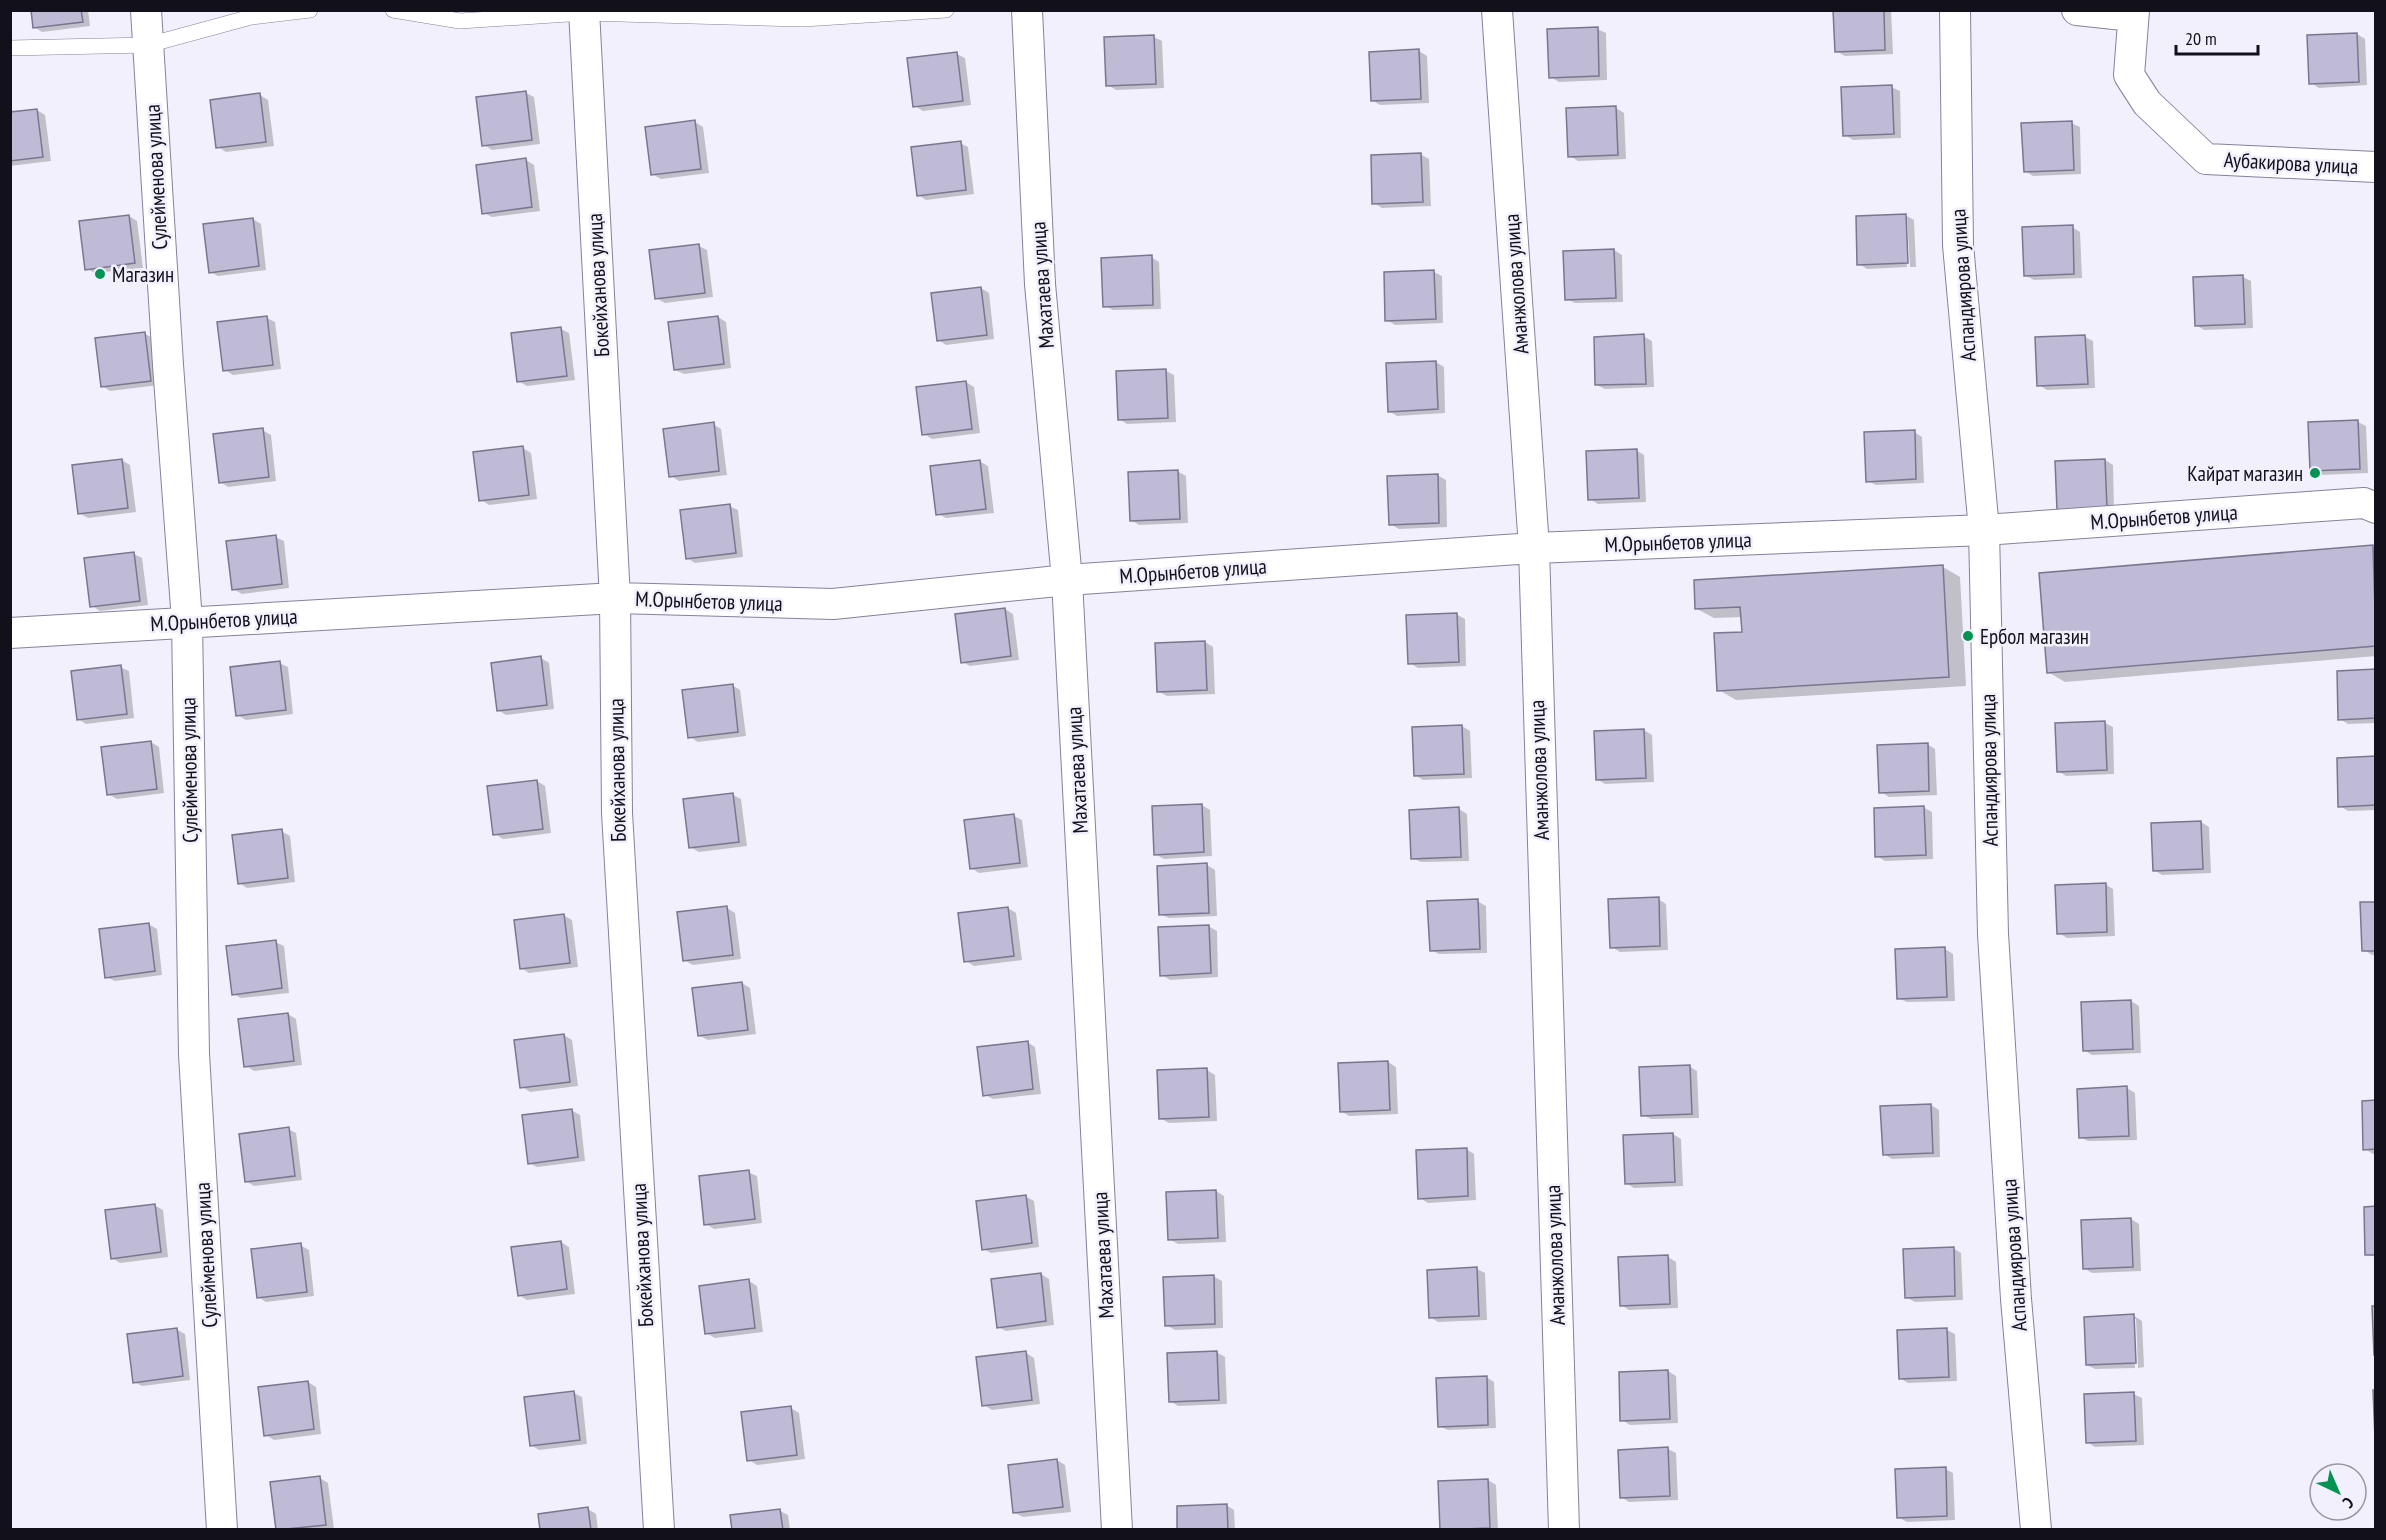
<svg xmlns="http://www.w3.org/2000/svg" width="2386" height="1540" viewBox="0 0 2386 1540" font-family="'PT Sans Narrow',sans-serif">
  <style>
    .shadow { fill: #0003 }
    .building { fill: #bfbad6; stroke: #7a768f; stroke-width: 1.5 }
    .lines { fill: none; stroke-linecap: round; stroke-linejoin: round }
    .lane-casing { stroke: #86819b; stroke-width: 16 }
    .street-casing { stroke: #86819b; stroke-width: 32 }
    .lane { stroke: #fff; stroke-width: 15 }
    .street { stroke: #fff; stroke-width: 30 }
    .poi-dot { fill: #059353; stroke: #f2f0fc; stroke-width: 2 }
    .labels { text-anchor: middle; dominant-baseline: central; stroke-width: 5; stroke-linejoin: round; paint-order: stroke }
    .street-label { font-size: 21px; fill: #12101a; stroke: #f2f0fc }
    .poi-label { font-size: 21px; fill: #12101a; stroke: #f2f0fc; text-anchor: start }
  </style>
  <rect width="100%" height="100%" fill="#f2f0fc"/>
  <path class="shadow" d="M32,10h56l2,16 -48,6 -8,-5z
    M1835,10h56l2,44 -48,2 -9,-5z
    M1597,29l9,4 1,47 -48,2 -8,-5z
    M2357,34l8,5 2,46 -48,3 -8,-5 -2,-47z
    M1154,37l8,4 2,47 -48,2 -8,-5z
    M1419,51l8,5 2,47 -49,2 -8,-5z
    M957,54l8,4 6,47 -48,6 -8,-5z
    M1891,87l9,4 1,47 -48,2 -8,-5z
    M526,93l8,4 6,47 -48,6 -8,-5z
    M260,95l8,5 6,46 -48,6 -8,-5z
    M1616,108l8,5 2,46 -48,2 -8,-5z
    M37,110l8,5 6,46 -41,5v-52z
    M695,122l8,5 6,46 -48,6 -9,-5z
    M2071,123l9,4 1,47 -48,2 -8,-5z
    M960,143l8,4 6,47 -48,6 -8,-5z
    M1420,154l9,5 2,47 -49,2 -8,-5z
    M526,160l8,5 6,46 -48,6 -8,-4z
    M1905,215l9,5 2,47h-6l-3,-49h-3l3,49 -40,2 -8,-5z
    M129,216l8,5 6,47 -48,5 -8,-4z
    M253,219l8,5 5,46 -48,6 -8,-4z
    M2072,227l8,5 2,46 -48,2 -8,-4z
    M699,246l8,4 6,47 -48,6 -9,-5z
    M1614,250l8,5 1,47 -48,1 -8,-4z
    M1151,257l8,5 2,47 -48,1 -8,-4z
    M1434,272l8,4 1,47 -48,2 -8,-5z
    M2243,277l8,4 2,47 -49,2 -8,-5 -1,-46z
    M981,288l8,5 5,46 -48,6 -8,-5z
    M718,317l8,5 5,46 -47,6 -9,-4z
    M267,318l8,4 6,47 -48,6 -8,-5z
    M561,329l8,4 6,47 -48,6 -9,-5z
    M145,334l8,4 6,47 -49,6 -8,-5z
    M1643,336l9,5 2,46 -49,2 -8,-4z
    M2085,337l8,4 2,47 -48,2 -8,-5z
    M1436,362l8,5 1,46 -48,3 -8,-5z
    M1166,371l8,4 2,47 -49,2 -8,-5z
    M966,382l8,5 6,46 -48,6 -8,-5z
    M2358,422l8,4 2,47 -48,2 -9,-5z
    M713,424l8,5 6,46 -48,6 -8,-5z
    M262,430l9,5 5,46 -48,6 -8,-5z
    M1914,432l8,5 2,46 -48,2 -8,-4z
    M523,448l8,5 6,46 -48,6 -8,-5z
    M1636,450l8,5 2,47 -48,2 -8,-5z
    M122,460l8,5 6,47 -48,6 -9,-5z
    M2105,460l8,5 1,47 -48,2z
    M979,461l9,5 6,47 -48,5 -8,-4z
    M1177,471l9,5 2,47 -49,2 -8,-5z
    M1437,475l9,5 1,47 -48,2 -9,-5z
    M729,506l9,4 5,47 -48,6 -8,-5z
    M275,537l9,4 5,47 -47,6 -9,-5z
    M2373,547l3,1v108l-311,26 -17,-10z
    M134,554l8,4 6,47 -48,6 -8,-5z
    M1943,567l17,10 6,109 -230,14 -17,-10 25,-57 -1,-16 -29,1 -17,-9z
    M1005,609l8,5 6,46 -49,6 -8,-4z
    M1456,614l9,5 1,47 -48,2 -8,-5z
    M1205,642l8,5 2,47 -48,2 -9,-5z
    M541,658l8,5 5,46 -48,6 -8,-5z
    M279,663l9,4 5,47 -47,6 -9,-5z
    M120,667l9,4 5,47 -48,6 -8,-5z
    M2376,671v52l-28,1 -8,-5z
    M732,685l8,5 6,46 -48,6 -8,-5z
    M2105,723l8,4 1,47 -48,2 -8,-5z
    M1462,726l8,5 2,47 -49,2 -8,-5z
    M1644,730l8,5 2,47 -49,2 -8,-5z
    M151,742l8,5 5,46 -47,6 -9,-5z
    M1927,744l8,5 2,46 -48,2 -8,-5z
    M2376,758v52l-28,1 -8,-5z
    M537,781l8,5 6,47 -48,6 -8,-5z
    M733,795l8,4 6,47 -48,6 -9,-5z
    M1202,805l8,5 2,46 -48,3 -9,-5z
    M1923,807l9,5 1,47 -48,2 -8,-5z
    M1459,809l8,5 2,47 -48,1 -9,-4z
    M1014,816l8,4 6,47 -49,6 -8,-5z
    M2201,822l8,5 2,46 -49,2 -8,-5z
    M281,831l9,5 5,46 -48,6 -8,-5z
    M1207,865l8,5 2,46 -48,2 -9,-4z
    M2105,884l8,5 2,47 -48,2 -8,-5z
    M1658,899l8,5 2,46 -48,2 -8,-5z
    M1477,901l9,5 1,47 -48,1 -8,-4z
    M2376,903v52h-4l-8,-5z
    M727,908l8,5 6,46 -48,6 -9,-5z
    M1008,908l8,5 6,47 -48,6 -8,-5z
    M563,915l9,5 6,47 -49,6 -8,-5z
    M148,924l9,5 5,46 -47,6 -9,-4z
    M1208,926l9,5 1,46 -48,3 -8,-5z
    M275,942l9,4 5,47 -48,5 -8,-4z
    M1945,949l8,5 2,47 -48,1 -9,-4z
    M742,983l8,5 6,46 -48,6 -8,-4z
    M2131,1001l8,5 2,47 -49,2 -8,-5z
    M288,1014l8,5 6,46 -48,6 -8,-5z
    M564,1035l8,5 6,46 -48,6 -8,-5z
    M1027,1042l8,5 6,47 -48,5 -8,-4z
    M1388,1062l8,5 2,47 -49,2 -8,-5z
    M1689,1066l8,5 2,47 -48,1 -8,-4z
    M1207,1070l8,5 2,46 -48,2 -9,-5 -1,-46z
    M2127,1088l8,5 2,47 -49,1 -8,-4z
    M2376,1102v52h-3l-8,-5z
    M1931,1105l8,5 1,47 -48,2 -8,-5z
    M571,1110l9,5 5,46 -48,6 -8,-4z
    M288,1129l8,4 6,47 -48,6 -8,-5z
    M1673,1134l8,5 2,47 -49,2 -8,-5z
    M1466,1149l8,5 2,46 -48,3 -8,-5z
    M748,1172l9,4 5,47 -48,6 -8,-5z
    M1216,1191l8,5 2,46 -48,2 -9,-5 -1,-46z
    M1025,1196l9,5 5,46 -48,6 -8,-4z
    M154,1205l9,5 5,47 -48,6 -8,-5z
    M2131,1219l8,5 2,47 -49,2 -8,-5z
    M561,1242l8,5 6,47 -48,6 -8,-5z
    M300,1245l9,5 5,46 -48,6 -8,-5z
    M1953,1248l8,5 2,47 -48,2 -9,-5z
    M1668,1257l8,5 2,46 -49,2 -8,-5z
    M1477,1269l8,4 2,47 -49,2 -8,-5z
    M1041,1274l8,5 5,46 -48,6 -8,-4z
    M1213,1276l9,5 1,47 -48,2 -9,-5z
    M749,1281l8,5 6,46 -48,6 -9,-5z
    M2134,1316l8,5 2,46 -6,1 -2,-49h-3l2,49 -40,1 -8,-4z
    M176,1329l9,5 5,46 -48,6 -8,-4z
    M1947,1330l8,4 2,47 -49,2 -8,-5z
    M1216,1352l9,5 2,47 -49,2 -8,-5z
    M1026,1353l8,5 6,46 -48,6 -8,-5z
    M1668,1371l8,5 2,47 -48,2 -8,-5z
    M1486,1377l8,5 2,46 -48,2 -9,-4z
    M308,1382l8,5 5,47 -47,6 -8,-5z
    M574,1393l8,4 5,47 -48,6 -8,-5z
    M2133,1394l9,4 2,47 -49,2 -8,-5z
    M791,1408l8,5 6,46 -48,6 -8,-5z
    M1668,1449l8,4 2,47 -49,2 -8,-5z
    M1057,1460l8,5 6,47 -48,5 -8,-4z
    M1945,1469l8,4 2,47 -48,2 -9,-5z
    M320,1478l8,5 6,46 -57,1z
    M1488,1480l8,5 2,45h-56z
    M1226,1505l8,5 1,20h-56z
    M588,1509l8,5 2,16h-56z
    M780,1511l8,4 2,15h-57z"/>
  <path class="building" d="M31,10h50l2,12 -50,6z
    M1833,10h51l1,40 -50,2z
    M1598,27l1,49 -50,2 -2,-49z
    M2357,33l2,49 -50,2 -2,-49z
    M1154,35l2,49 -50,2 -2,-49z
    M1419,49l2,50 -50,2 -2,-49z
    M957,52l6,49 -50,6 -6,-49z
    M1892,85l2,49 -51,2 -2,-49z
    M526,91l6,49 -50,6 -6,-49z
    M260,93l6,49 -50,6 -6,-48z
    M1616,106l2,49 -50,2 -2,-49z
    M37,109l6,48 -33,4v-49z
    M695,120l6,49 -50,6 -6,-48z
    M2072,121l2,49 -50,2 -3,-49z
    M961,141l5,49 -49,6 -6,-49z
    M1421,153l2,49 -51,2 -1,-49z
    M526,158l6,49 -50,7 -6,-49z
    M1906,214l2,49 -51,2 -1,-49z
    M129,215l6,48 -50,7 -6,-49z
    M253,218l6,48 -50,7 -6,-49z
    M2073,225l1,49 -50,2 -2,-49z
    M699,244l6,49 -50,6 -6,-49z
    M1614,249l2,49 -51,2 -2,-49z
    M1152,255l1,50 -50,2 -2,-49z
    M1434,270l2,49 -51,2 -1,-49z
    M2243,275l2,49 -50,2 -2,-49z
    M981,287l6,48 -50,6 -6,-48z
    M267,316l6,49 -50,6 -6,-49z
    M718,316l6,48 -50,6 -6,-48z
    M561,327l6,49 -50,6 -6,-49z
    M145,332l6,49 -50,6 -6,-49z
    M1644,334l2,50 -51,1 -1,-48z
    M2085,335l3,49 -51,2 -2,-49z
    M1436,361l2,48 -50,3 -2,-49z
    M1166,369l2,49 -50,2 -2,-49z
    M966,381l6,48 -50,6 -6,-48z
    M2358,420l2,49 -50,2 -2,-49z
    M714,422l5,49 -50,6 -6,-48z
    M263,428l6,49 -50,6 -6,-49z
    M1915,430l1,49 -50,3 -2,-50z
    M523,446l6,49 -50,6 -6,-49z
    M1637,449l2,49 -51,2 -2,-49z
    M122,459l6,49 -50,6 -6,-49z
    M2105,459l2,49 -50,2 -2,-49z
    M980,460l6,49 -50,6 -6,-49z
    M1178,470l2,49 -50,2 -2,-49z
    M1438,474l1,49 -50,2 -2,-49z
    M730,504l6,49 -50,6 -6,-49z
    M276,535l6,49 -50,6 -6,-49z
    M2373,545l3,101 -329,27 -8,-100z
    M134,552l6,49 -50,6 -6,-49z
    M1943,565l6,112 -232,14 -3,-58 28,-1 -2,-25 -45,2 -1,-29z
    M1005,608l6,48 -50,7 -6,-49z
    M1457,613l2,49 -51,2 -2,-49z
    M1205,641l2,49 -50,2 -2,-49z
    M541,656l6,49 -50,6 -6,-48z
    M280,661l6,49 -50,6 -6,-49z
    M121,665l6,49 -50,6 -6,-49z
    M2376,669v49l-38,2 -1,-49z
    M733,684l5,48 -50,6 -6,-48z
    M2105,721l2,49 -50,2 -2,-49z
    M1462,725l2,49 -50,2 -2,-49z
    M1644,729l2,49 -50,2 -2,-49z
    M151,741l6,48 -50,6 -6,-48z
    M1928,743l1,48 -50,2 -2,-48z
    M2376,756v49l-38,2 -1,-49z
    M537,780l6,49 -50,6 -6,-49z
    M733,793l6,49 -50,6 -6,-49z
    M1202,804l2,48 -50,3 -2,-49z
    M1924,806l2,49 -51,2 -1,-49z
    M1459,807l2,50 -50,2 -2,-49z
    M1014,814l6,49 -50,6 -6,-49z
    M2201,821l2,48 -50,2 -2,-48z
    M282,829l6,49 -50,6 -6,-49z
    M1207,863l2,50 -50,2 -2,-49z
    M2106,883l1,49 -50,2 -2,-49z
    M1659,897l1,49 -50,2 -2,-49z
    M1478,899l2,50 -50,2 -3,-50z
    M2360,902h16v49h-14z
    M727,906l6,49 -50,6 -6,-49z
    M1008,907l6,49 -50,6 -6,-49z
    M564,914l6,49 -50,6 -6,-49z
    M149,923l6,48 -50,7 -6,-49z
    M1209,925l2,48 -51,3 -2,-49z
    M276,940l6,48 -50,7 -6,-49z
    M1945,947l2,50 -50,2 -2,-50z
    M742,982l6,48 -50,6 -6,-48z
    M2131,1000l2,49 -50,2 -2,-49z
    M288,1013l6,48 -50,6 -6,-48z
    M564,1034l6,48 -50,6 -6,-48z
    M1028,1041l5,48 -50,7 -6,-49z
    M1388,1061l2,49 -50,2 -2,-49z
    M1690,1065l2,49 -51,2 -2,-49z
    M1207,1068l2,49 -50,2 -2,-49z
    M2127,1086l2,50 -50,2 -2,-49z
    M2376,1100v49l-13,1 -1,-49z
    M1931,1104l2,49 -50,2 -3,-49z
    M572,1109l6,48 -50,7 -6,-49z
    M289,1127l6,49 -50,6 -6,-48z
    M1673,1133l2,49 -50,2 -2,-49z
    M1467,1148l1,48 -50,3 -2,-49z
    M749,1170l6,49 -51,6 -5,-49z
    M1216,1190l2,48 -50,2 -2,-48z
    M1026,1195l6,48 -50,7 -6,-49z
    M155,1204l6,48 -50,7 -6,-49z
    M2376,1206v49h-11l-1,-48z
    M2131,1218l2,49 -50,2 -2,-49z
    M561,1241l6,48 -49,7 -7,-49z
    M301,1243l6,49 -50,6 -6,-49z
    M1954,1247l1,49 -50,2 -2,-49z
    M1668,1255l2,49 -50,2 -2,-49z
    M1477,1267l2,49 -50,2 -2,-48z
    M1041,1273l5,48 -49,7 -6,-49z
    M1214,1275l1,49 -50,2 -2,-49z
    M749,1279l6,49 -50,6 -6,-48z
    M2372,1306h4v49h-2z
    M2134,1314l2,49 -50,2 -2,-48z
    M177,1328l6,48 -50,7 -6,-49z
    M1947,1328l2,49 -50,2 -2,-49z
    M1026,1351l6,49 -50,6 -6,-49z
    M1217,1351l2,49 -50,2 -2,-49z
    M1668,1370l2,49 -50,2 -1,-49z
    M1487,1376l1,49 -50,2 -2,-49z
    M308,1381l6,48 -50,7 -6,-49z
    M2373,1390h3v49h-1z
    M574,1391l6,49 -50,6 -6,-49z
    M2134,1392l2,49 -50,2 -2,-49z
    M791,1406l6,49 -50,6 -6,-49z
    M1668,1447l2,49 -50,2 -2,-48z
    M1057,1459l6,48 -50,6 -5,-48z
    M1946,1467l1,49 -50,2 -2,-49z
    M320,1476l6,49 -50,5 -6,-48z
    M1488,1479l2,49 -50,2 -2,-49z
    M1227,1504l1,26h-51v-24z
    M588,1507l3,23h-51l-2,-16z
    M780,1509l3,21h-51l-2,-15z"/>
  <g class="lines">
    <defs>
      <path id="lane" d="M393,10l67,11 124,-8 219,6 143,-9
        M10,48l138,-3 103,-28 59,-7"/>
      <path id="street" d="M146,10l22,355 19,256 7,433 28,476
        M584,10l31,588 2,215 42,717
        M1027,10l13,274 27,296 50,950
        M1497,10l37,538 30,982
        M1955,10l3,235 26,285 9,404 23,365 20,231
        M2077,10l56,6
        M2134,10l-5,65 18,28 59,56 170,8
        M10,633l605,-35 218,6 234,-24 467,-32 450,-18 380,-27 12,5"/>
    </defs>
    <use href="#lane" class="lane-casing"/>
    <use href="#street" class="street-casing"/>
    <use href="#lane" class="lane"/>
    <use href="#street" class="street"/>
  </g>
  <g class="poi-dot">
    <circle cx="100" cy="274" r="6"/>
    <circle cx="2315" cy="473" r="6"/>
    <circle cx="1968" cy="636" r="6"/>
  </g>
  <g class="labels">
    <g class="street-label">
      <text transform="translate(2291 163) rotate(3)">Аубакирова улица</text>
      <text transform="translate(156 177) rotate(-93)">Сулейменова улица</text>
      <text transform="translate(1516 284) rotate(-94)">Аманжолова улица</text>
      <text transform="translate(598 285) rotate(-93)">Бокейханова улица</text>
      <text transform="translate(1042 285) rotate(-94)">Махатаева улица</text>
      <text transform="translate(1963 285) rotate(-94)">Аспандиярова улица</text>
      <text transform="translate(2164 517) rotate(-4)">М.Орынбетов улица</text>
      <text transform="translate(1678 542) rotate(-2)">М.Орынбетов улица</text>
      <text transform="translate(1193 571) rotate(-4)">М.Орынбетов улица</text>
      <text transform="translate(709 601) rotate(2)">М.Орынбетов улица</text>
      <text transform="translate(224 620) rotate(-3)">М.Орынбетов улица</text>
      <text transform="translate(189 770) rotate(-91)">Сулейменова улица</text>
      <text transform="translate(617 770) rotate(-91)">Бокейханова улица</text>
      <text transform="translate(1077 770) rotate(-93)">Махатаева улица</text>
      <text transform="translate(1539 770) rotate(-92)">Аманжолова улица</text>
      <text transform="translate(1989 770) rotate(-91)">Аспандиярова улица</text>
      <text transform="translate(206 1255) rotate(-93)">Сулейменова улица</text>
      <text transform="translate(642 1255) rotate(-93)">Бокейханова улица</text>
      <text transform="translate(1103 1255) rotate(-93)">Махатаева улица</text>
      <text transform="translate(1555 1255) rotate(-92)">Аманжолова улица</text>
      <text transform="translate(2014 1255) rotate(-94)">Аспандиярова улица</text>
    </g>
    <g class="poi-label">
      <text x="112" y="274">Магазин</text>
      <text x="2303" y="473" text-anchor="end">Кайрат магазин</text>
      <text x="1980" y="636">Ербол магазин</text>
    </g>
  </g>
  <rect width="2386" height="1540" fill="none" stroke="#12101a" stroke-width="24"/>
  <g transform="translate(2338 1492) rotate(136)"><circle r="28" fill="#f2f0fc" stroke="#9896a2" stroke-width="1.5"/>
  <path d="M0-4.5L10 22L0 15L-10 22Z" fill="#059353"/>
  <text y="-9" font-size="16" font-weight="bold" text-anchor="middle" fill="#12101a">С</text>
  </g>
  <path d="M2176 45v9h82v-9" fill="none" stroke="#12101a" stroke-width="3"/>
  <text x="2185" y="45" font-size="18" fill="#12101a" stroke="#f2f0fc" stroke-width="4.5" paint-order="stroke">20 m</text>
</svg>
